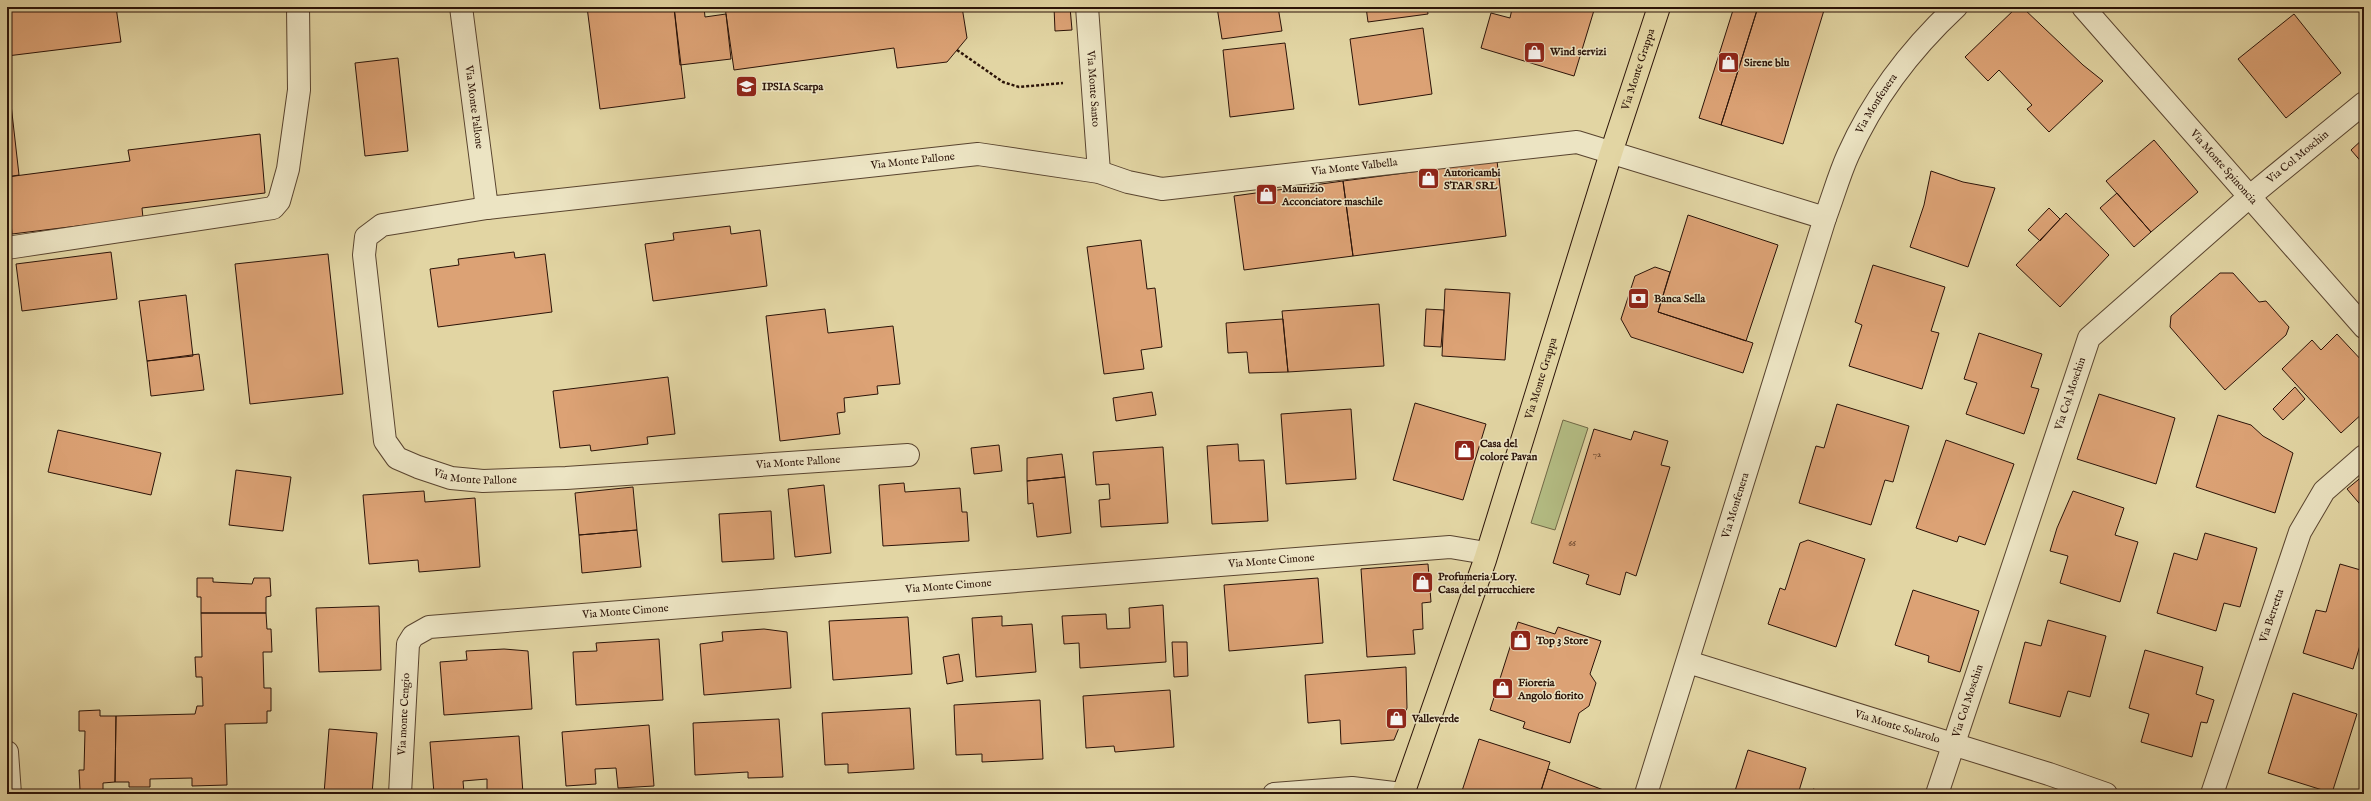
<svg xmlns="http://www.w3.org/2000/svg" width="2371" height="801" viewBox="0 0 2371 801" font-family="'IM FELL English',serif">
  <style>
    .green { fill: #b4bd84; stroke: #706846 }
    .building { fill: #dca275; stroke: #2b1308 }
    .lines { fill: none; stroke-linecap: round; stroke-linejoin: round }
    .minor-casing { stroke: #59442f; stroke-width: 24 }
    .major-casing { stroke: #2b1308; stroke-width: 24 }
    .path { stroke: #2b1308; stroke-width: 2.5; stroke-dasharray: 3 2; stroke-linecap: butt }
    .minor { stroke: #ece4c3; stroke-width: 22 }
    .major { stroke: #e2d5a3; stroke-width: 22 }
    .labels { text-anchor: middle; dominant-baseline: central; stroke-width: 3; stroke-linejoin: round; paint-order: stroke }
    .number-label { font-size: 9px; fill: #573723 }
    .poi-label { font-size: 11px; font-weight: bold; fill: #2b1308; stroke: #ece4c3; text-anchor: start }
    .street-label { font-size: 11px; fill: #2b1308; stroke: #ece4c3 }
  </style>
  <rect width="100%" height="100%" fill="#e2d5a3"/>
  <filter id="stains"><feTurbulence type="fractalNoise" baseFrequency=".005" numOctaves="4"/><feColorMatrix values="0 0 0 0 .2 0 0 0 0 .09 0 0 0 0 .02 0 0 0 .5 -.17"/></filter>
  <radialGradient id="worn" r=".72"><stop offset=".6" stop-color="#630" stop-opacity="0"/><stop offset="1" stop-color="#630" stop-opacity=".3"/></radialGradient>
  <path class="green" d="M1563,420l25,8 -33,102 -24,-7z"/>
  <path class="building" d="M7,7h109l5,35 -114,14z
    M587,7h87l11,91 -85,11z
    M674,7h30l1,10 21,-3 5,45 -51,6z
    M725,7h237l5,31 -20,24 -50,6 -3,-20 -160,22z
    M1054,7h16l2,23 -17,1z
    M1217,7h61l4,24 -60,8z
    M1366,7h61l1,7 -60,8z
    M1506,7h89l-21,69 -93,-28 10,-35 19,5 2,-9z
    M1734,7h24l-37,118 -22,-7z
    M1758,7h67l-42,137 -62,-19z
    M2017,7h5l61,58 20,16 -54,51 -22,-23 5,-4 -33,-35 -11,11 -23,-24z
    M2294,14l47,59 -55,45 -48,-59z
    M1423,28l9,66 -73,11 -9,-66z
    M1285,43l9,66 -64,8 -7,-67z
    M398,58l10,93 -43,5 -10,-93z
    M7,69l12,106 -12,2z
    M260,134l5,59 -123,15 1,10 -131,16 -5,-57 123,-16 -2,-11z
    M2364,138v27l-13,-15z
    M2154,140l44,52 -47,40 -45,-51z
    M1497,161l9,75 -153,20 -10,-75z
    M1931,171l32,11 32,6 -27,79 -58,-20 14,-42z
    M1343,181l10,75 -109,14 -10,-74z
    M2117,193l34,39 -17,15 -34,-39z
    M2049,208l11,11 -20,22 -12,-11z
    M2066,213l43,42 -49,52 -44,-42z
    M1688,215l90,30 -32,96 -88,-29z
    M730,226l1,8 29,-4 7,56 -114,15 -8,-57 29,-4 -1,-7z
    M1141,240l6,49 8,-1 7,59 -21,3 3,19 -40,5 -17,-127z
    M111,252l6,47 -95,12 -6,-47z
    M514,252l1,6 30,-4 7,58 -114,15 -8,-58 29,-4 -1,-6z
    M328,254l15,140 -93,10 -15,-140z
    M1873,265l72,22 -14,44 8,2 -17,56 -73,-23 13,-41 -7,-3z
    M1655,267l15,5 -12,40 95,31 -10,30 -112,-36 -10,-18 14,-43z
    M2220,273h13l26,29 7,-1 23,26 -3,8 -61,55 -55,-63 1,-11z
    M1445,289l65,4 -5,67 -63,-4z
    M186,295l7,61 -46,5 -8,-60z
    M1379,304l5,62 -96,6 -6,-61z
    M825,309l3,24 65,-7 7,58 -23,2 1,8 -34,4 1,14 -8,1 3,21 -60,7 -14,-125z
    M1426,309l18,1 -3,37 -17,-1z
    M1283,319l5,53 -39,1 -2,-21 -19,1 -2,-30z
    M1979,333l63,21 -11,33 8,2 -15,45 -58,-20 11,-31 -13,-4z
    M2337,334l27,29v49l-23,21 -59,-64 30,-29 9,10z
    M199,354l5,36 -53,6 -4,-35z
    M668,377l7,57 -28,3 1,7 -57,7 -1,-6 -30,3 -7,-57z
    M2295,387l10,12 -22,21 -10,-11z
    M1152,392l4,23 -40,6 -3,-23z
    M2099,394l76,24 -19,66 -79,-25z
    M1415,403l71,21 -23,76 -70,-20z
    M1837,404l72,22 -16,56 -8,-2 -14,45 -72,-22 17,-57 8,2z
    M1351,409l5,70 -70,5 -5,-70z
    M2218,415l33,10 12,11 30,17 -18,60 -79,-26z
    M1594,429l37,11 3,-9 34,10 -7,24 9,2 -34,109 -10,-4 -6,23 -34,-11 3,-9 -36,-12z
    M58,430l103,23 -10,42 -103,-23z
    M1946,440l68,24 -29,81 -26,-9 -2,6 -41,-14z
    M1238,444l1,17 25,-1 4,61 -56,3 -5,-78z
    M999,445l3,26 -28,3 -3,-26z
    M1163,447l5,76 -67,4 -2,-27 11,-1 -1,-15 -13,1 -3,-33z
    M1062,454l3,23 -38,4v-23z
    M236,470l55,7 -8,54 -54,-6z
    M2364,475v34l-17,-20z
    M1065,477l6,56 -34,4 -4,-34 -5,1 -1,-23z
    M904,483l1,9 55,-4 2,24h5l2,29 -86,5 -4,-61z
    M824,485l7,68 -36,4 -7,-68z
    M633,487l4,43 -58,5 -4,-42z
    M424,491l1,11 50,-4 5,69 -61,5 -1,-12 -49,4 -6,-69z
    M2073,491l51,17 -9,27 23,7 -18,60 -60,-19 8,-27 -18,-5 7,-23z
    M771,511l3,48 -52,3 -3,-48z
    M637,530l4,37 -59,6 -3,-38z
    M2205,533l52,15 -17,59 -16,-4 -8,28 -59,-18 17,-60 23,7z
    M1808,540l57,19 -29,88 -68,-23 12,-36 5,2 15,-47z
    M1428,564l3,38 -9,1 1,26 -10,1 2,24 -48,3 -6,-88z
    M2340,564l24,7v70l-3,1 -8,27 -50,-16 13,-43 10,2z
    M197,578h16v4l39,2 2,-6h16l1,18 -5,1v16h-65v-16h-4z
    M1318,578l5,65 -94,8 -5,-66z
    M1913,590l66,21 -19,61 -32,-10 1,-6 -34,-11z
    M1163,605l3,57 -86,6 -1,-25 -15,1 -2,-28 44,-2 1,15 23,-1 -1,-20z
    M379,606l2,64 -62,2 -3,-64z
    M201,613h65l1,16h4l1,23h-9l1,36h7v23h-4v12l-42,1 2,61 -35,1v-8l-42,1v8h-21v-5h-14l1,-66 79,-2 2,-8h6l-1,-29h-6l-1,-20h7z
    M1002,616v10l30,-2 4,48 -60,5 -4,-59z
    M908,617l4,57 -79,6 -4,-59z
    M2048,620l58,16 -16,61 -22,-6 -8,26 -51,-14 16,-61 16,4z
    M1518,622l37,12 3,-7 43,14 -11,33 6,9 -7,23 -10,7 -9,30 -47,-15 2,-6 -35,-12z
    M764,629l23,3 4,56 -87,7 -4,-51 23,-3 -1,-9z
    M659,639l4,61 -87,5 -3,-53 24,-1 -1,-8z
    M1172,642h15l1,34 -14,1z
    M504,649l24,2 4,58 -88,6 -4,-53 27,-2 -1,-9z
    M2145,650l58,17 -7,27 18,6 -7,23 -6,-1 -9,35 -51,-15 8,-28 -20,-6z
    M959,654l4,27 -16,3 -4,-27z
    M1406,667l1,41 -13,32 -53,4 -1,-24 -32,3 -3,-48z
    M1170,690l4,57 -59,5 -1,-6 -28,2 -3,-52z
    M2293,693l64,21 -25,79 -64,-20z
    M1040,700l3,59 -61,3v-8l-26,1 -2,-50z
    M910,708l4,61 -66,4v-9l-23,1 -3,-52z
    M100,710v6h16l-1,66 -12,1v7h-23l-1,-20h5l1,-39h-6v-20z
    M779,719l4,58 -35,1v-6l-53,3 -2,-52z
    M649,725l5,61 -36,2 -2,-20 -21,1 1,15 -30,2 -4,-54z
    M329,729l48,4 -5,61h-48z
    M519,736l4,58h-36v-15l-24,2 1,12 -30,1 -4,-52z
    M1479,739l71,23 -10,32h-79z
    M1748,750l58,18 -8,26h-64z
    M1548,769l66,25h-74z
    M1813,789l19,5h-20z"/>
  <g class="lines">
    <defs>
      <g id="minor">
        <path id="s1" d="M461,7l26,201 491,-54 121,18 29,10 34,7 415,-47 248,76"/>
        <path id="s2" d="M1087,7l12,165"/>
        <path id="s3" d="M2083,7l281,320"/>
        <path id="s4" d="M487,208l-105,17 -16,12 -2,18 21,186 12,17 21,9 33,11 32,3 83,-3 342,-23"/>
        <path d="M7,248l266,-40 6,-7 9,-32 11,-79 -1,-83"/>
        <path id="s5" d="M1688,662l361,112 57,20"/>
        <path d="M7,752l3,42"/>
        <path id="s6" d="M400,794l8,-150 5,-8 16,-9 1021,-80 36,6"/>
        <path d="M1274,794l78,-6 50,6"/>
        <path id="s7" d="M1646,794l179,-576c8,-21 14,-43 23,-63 25,-56 64,-107 108,-148"/>
        <path id="s8" d="M1937,794l152,-456 160,-141 115,-94"/>
        <path id="s9" d="M2212,794l88,-262 24,-41 40,-35"/>
      </g>
      <g id="major">
        <path id="s10" d="M1403,794l82,-234 126,-407 48,-146"/>
      </g>
    </defs>
    <use href="#minor" class="minor-casing"/>
    <use href="#major" class="major-casing"/>
    <path class="path" d="M957,50l46,32 16,5 44,-4"/>
    <use href="#minor" class="minor"/>
    <use href="#major" class="major"/>
  </g>
  <defs>
    <symbol id="shop-square" viewBox="-11 -11 22 22"><rect x="-9" y="-9" width="18" height="18" rx="4" fill="#8f2418" stroke="#ece4c3"/><path d="M-5-2.5h2.3a2.7 3.5 0 0 1 5.4 0H5L5.5 6h-11ZM-1.5-2.5h3a1.5 2.3 0 0 0-3 0Z" fill="#fff"/></symbol>
    <symbol id="school-square" viewBox="-11 -11 22 22"><rect x="-9" y="-9" width="18" height="18" rx="4" fill="#8f2418" stroke="#ece4c3"/><path d="M0-5L7-2L0 1L-7-2ZM-4 1L0 2.5L4 1V4Q0 6-4 4Z" fill="#fff"/></symbol>
    <symbol id="bank-square" viewBox="-11 -11 22 22"><rect x="-9" y="-9" width="18" height="18" rx="4" fill="#8f2418" stroke="#ece4c3"/><path d="M-6-4H6V4H-6ZM0-2.3a2.3 2.3 0 1 0 0 4.6a2.3 2.3 0 1 0 0-4.6Z" fill="#fff"/></symbol>
  </defs>
  <g fill-rule="evenodd">
    <use href="#shop-square" x="1522" y="40" width="25" height="25"/>
    <use href="#shop-square" x="1716" y="50" width="25" height="25"/>
    <use href="#school-square" x="734" y="74" width="25" height="25"/>
    <use href="#shop-square" x="1416" y="166" width="25" height="25"/>
    <use href="#shop-square" x="1254" y="182" width="25" height="25"/>
    <use href="#bank-square" x="1626" y="286" width="25" height="25"/>
    <use href="#shop-square" x="1452" y="438" width="25" height="25"/>
    <use href="#shop-square" x="1410" y="570" width="25" height="25"/>
    <use href="#shop-square" x="1508" y="628" width="25" height="25"/>
    <use href="#shop-square" x="1490" y="676" width="25" height="25"/>
    <use href="#shop-square" x="1384" y="706" width="25" height="25"/>
  </g>
  <g class="labels">
    <g class="number-label">
      <text x="1597" y="454">72</text>
      <text x="1572" y="543">66</text>
    </g>
    <g class="poi-label">
      <text x="1550" y="52">Wind servizi</text>
      <text x="1744" y="63">Sirene blu</text>
      <text x="762" y="87">IPSIA Scarpa</text>
      <text x="1444" y="173">Autoricambi<tspan x="1444" dy="13">STAR SRL</tspan></text>
      <text x="1282" y="189">Maurizio<tspan x="1282" dy="13">Acconciatore maschile</tspan></text>
      <text x="1654" y="299">Banca Sella</text>
      <text x="1480" y="444">Casa del<tspan x="1480" dy="13">colore Pavan</tspan></text>
      <text x="1438" y="577">Profumeria Lory.<tspan x="1438" dy="13">Casa del parrucchiere</tspan></text>
      <text x="1536" y="641">Top 3 Store</text>
      <text x="1518" y="683">Fioreria<tspan x="1518" dy="13">Angolo fiorito</tspan></text>
      <text x="1412" y="719">Valleverde</text>
    </g>
    <g class="street-label">
      <text stroke="none"><textPath href="#s10" startOffset="762">Via Monte Grappa</textPath></text>
      <text stroke="none"><textPath href="#s2" startOffset="82">Via Monte Santo</textPath></text>
      <text stroke="none"><textPath href="#s7" startOffset="729">Via Monfenera</textPath></text>
      <text stroke="none"><textPath href="#s1" startOffset="101">Via Monte Pallone</textPath></text>
      <text stroke="none"><textPath href="#s8" startOffset="757">Via Col Moschin</textPath></text>
      <text stroke="none"><textPath href="#s1" startOffset="631">Via Monte Pallone</textPath></text>
      <text stroke="none"><textPath href="#s1" startOffset="1078">Via Monte Valbella</textPath></text>
      <text stroke="none"><textPath href="#s3" startOffset="213">Via Monte Spinoncia</textPath></text>
      <text stroke="none"><textPath href="#s10" startOffset="438">Via Monte Grappa</textPath></text>
      <text stroke="none"><textPath href="#s8" startOffset="422">Via Col Moschin</textPath></text>
      <text stroke="none"><textPath href="#s4" startOffset="758">Via Monte Pallone</textPath></text>
      <text stroke="none"><textPath href="#s4" startOffset="434">Via Monte Pallone</textPath></text>
      <text stroke="none"><textPath href="#s7" startOffset="302">Via Monfenera</textPath></text>
      <text stroke="none"><textPath href="#s6" startOffset="1023">Via Monte Cimone</textPath></text>
      <text stroke="none"><textPath href="#s6" startOffset="699">Via Monte Cimone</textPath></text>
      <text stroke="none"><textPath href="#s6" startOffset="375">Via Monte Cimone</textPath></text>
      <text stroke="none"><textPath href="#s9" startOffset="188">Via Berretta</textPath></text>
      <text stroke="none"><textPath href="#s8" startOffset="98">Via Col Moschin</textPath></text>
      <text stroke="none"><textPath href="#s6" startOffset="80">Via monte Cengio</textPath></text>
      <text stroke="none"><textPath href="#s5" startOffset="219">Via Monte Solarolo</textPath></text>
    </g>
  </g>
  <rect width="2371" height="801" fill="none" stroke="#e2d5a3" stroke-width="24"/>
  <rect x="8" y="8" width="2355" height="785" fill="none" stroke="#2b1308" stroke-width="2"/>
  <rect x="12" y="12" width="2347" height="777" fill="none" stroke="#2b1308"/>
  <rect width="100%" height="100%" filter="url(#stains)"/>
  <rect width="100%" height="100%" fill="url(#worn)"/>
</svg>
